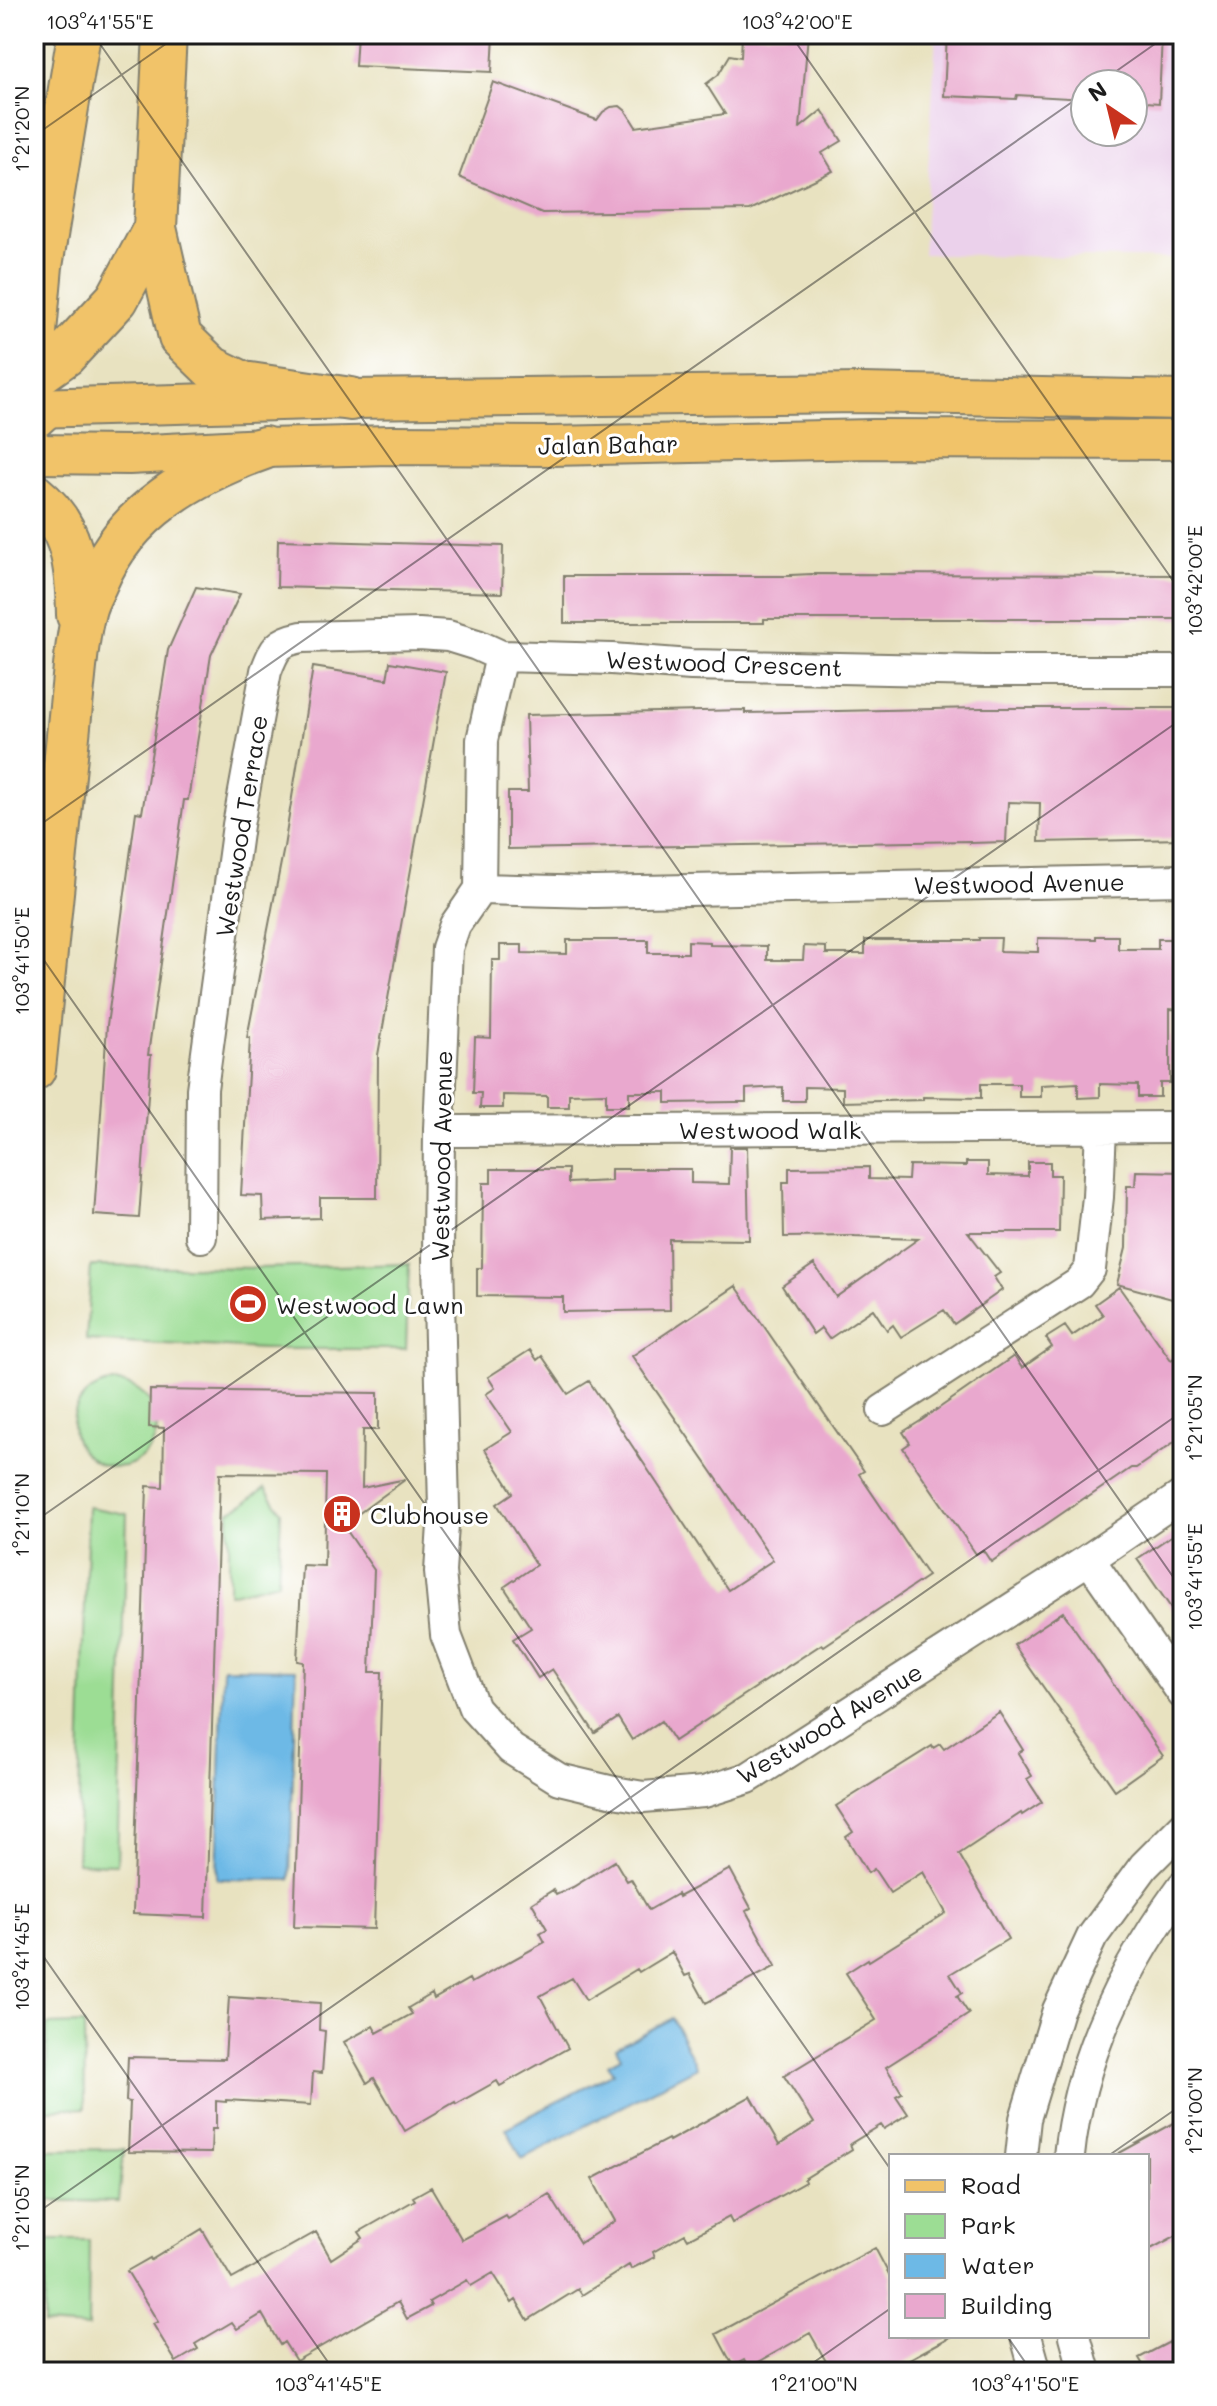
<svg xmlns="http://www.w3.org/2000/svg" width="1217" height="2406" viewBox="0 0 1217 2406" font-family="Mali,sans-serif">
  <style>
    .built { fill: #ebd1eb; fill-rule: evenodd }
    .green { fill: #9cdd94; stroke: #5c7c58; stroke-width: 2 }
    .water { fill: #6db9e6; stroke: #446a81; stroke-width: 2 }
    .building { fill: #e9a8ce }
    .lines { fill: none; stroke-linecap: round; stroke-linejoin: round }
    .minor-casing { stroke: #827f6e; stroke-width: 34 }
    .major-casing { stroke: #827f6e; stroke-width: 42 }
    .highway-casing { stroke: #827f6e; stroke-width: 46 }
    .minor { stroke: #fff; stroke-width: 30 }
    .major { stroke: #f1c369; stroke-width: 38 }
    .highway { stroke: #f1c369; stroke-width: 42 }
    .ticks { fill: none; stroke: #1c1c1c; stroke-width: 2; stroke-opacity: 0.45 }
    .labels { text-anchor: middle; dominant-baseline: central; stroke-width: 6; stroke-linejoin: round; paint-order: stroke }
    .street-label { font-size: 24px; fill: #1c1c1c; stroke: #fff }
    .poi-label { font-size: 24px; fill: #1c1c1c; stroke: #fff; text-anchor: start }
    .neatline { fill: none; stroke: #1c1c1c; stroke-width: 3 }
    .ticks-label { font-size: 20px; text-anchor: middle; fill: #1c1c1c }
  </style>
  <rect width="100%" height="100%" fill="#fff"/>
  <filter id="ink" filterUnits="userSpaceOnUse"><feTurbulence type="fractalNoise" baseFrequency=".0125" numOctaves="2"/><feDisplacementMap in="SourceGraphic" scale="16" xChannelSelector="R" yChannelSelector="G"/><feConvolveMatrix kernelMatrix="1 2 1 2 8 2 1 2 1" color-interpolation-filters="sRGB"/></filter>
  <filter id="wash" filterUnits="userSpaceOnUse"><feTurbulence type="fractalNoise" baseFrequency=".006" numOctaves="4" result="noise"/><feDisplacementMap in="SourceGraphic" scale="32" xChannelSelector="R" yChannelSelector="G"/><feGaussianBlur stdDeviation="1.8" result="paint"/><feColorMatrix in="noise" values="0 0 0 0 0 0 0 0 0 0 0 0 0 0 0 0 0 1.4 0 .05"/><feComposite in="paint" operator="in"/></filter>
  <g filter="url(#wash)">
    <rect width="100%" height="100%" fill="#e8e2c0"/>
    <path class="built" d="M936,34h247v225l-260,-5zM1085,84h48v48h-48z"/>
    <path class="green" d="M409,1264l-3,85h-142l-178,-9 5,-74 169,2z
      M73 1425a42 42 0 1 1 84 0a42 42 0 1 1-84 0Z
      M265,1488l16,23 -3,71 -49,12v-82l16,-9z
      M88,1507l39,7 -10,350 -40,-1z
      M84,2024l1,84 -38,2v-85z
      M124,2149l-5,53 -85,-2v-50z
      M46,2240h43l-1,88 -44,-3z"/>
    <path class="water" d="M223,1668l73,1 -6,211 -73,-1z
      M672,2018l25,49 -175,92 -16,-31 107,-55 -5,-9 13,-7 -5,-9z"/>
    <g id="blocks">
      <path class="building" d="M357,34h137l-2,38 -137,-6z
        M742,34h66l-8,94 22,-18 20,31 -20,12 11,18 -83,39 -208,3 -83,-36 34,-95 104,38 6,-8 8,-5 9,-1 6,5 10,16 89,-13 -19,-30 12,-9 12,-20 11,2z
        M947,34h215l-3,69 -26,-2v-17h-48v15l-68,-4 -1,4 -72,-3z
        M278,540l225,6 -1,47 -225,-6z
        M812,574l371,1v44h-419v4h-200v-47h227v-1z
        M196,587l44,7 -29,61 -23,145h-4l-36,255h3l-12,163 -45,-3 13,-190 29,-213 6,1 26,-163z
        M390,662l56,10 -68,383 -1,143h-57v20l-57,2 -1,-24 -21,-1 9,-157h-3l37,-191 29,-180 74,12z
        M981,708h202v131l-144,3 1,-39 -32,-1 -2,40 -36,1v-2l-462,8v-57h20l-2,-77 219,-5v3z
        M1096,936h22v13h40v-10h23l-1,14h3v57l-13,-1v74h-10v14h-22v-12l-38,-1v13l-22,1v-15l-37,2v12h-22v-13h-38v14l-58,-1v3l-80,2v-14l-38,-1v14h-22v-14l-37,2v13h-11l-69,1v-11h-37v14h-23v-13l-37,1v13h-22v-11l-44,-1v13h-23l1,-15h-8l2,-56 16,1 1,-78h8v-15h22v8l45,1v-14h81v13h40v-12l22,1v3l57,1v14h36l1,-14 22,1v7h39v-14h114v-2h22l-1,13 38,1v-14l58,1z
        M730,1147h17l2,93 -80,-1 1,71 -107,2v-15l-86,-1v-28h5l1,-85h8v-14h77v14l43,-2v-12h80v14l38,1z
        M966,1162h22v13l40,1v-14h22v13h10l-1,57h-91l32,41 -6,4 8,13 -48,34 -10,-14 -43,27 -8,-12 -6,5 -14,-21 -44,30 -8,-11 -8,6 -31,-48 32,-22 22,33 82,-58 -65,-2 2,-1 -71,1 -1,-55h6v-14l80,-1v12l39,1 1,-15 57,1z
        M1136,1171l47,1v130l-66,-18 9,-36 1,-62h8z
        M736,1286l128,185 -5,3 69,102 -104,70 -2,-2 -148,97 -13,-20 -29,19 -14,-22 -23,15 -43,-64 -14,9 -25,-39 18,-11 -27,-41 32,-22 -39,-61 16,-11 -28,-44 27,-17 -26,-38 9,-6 -7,-11 42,-27 7,10 5,-4 26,38 21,-13 139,209 45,-30 -141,-204z
        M1119,1287l52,73 12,-8v84l-47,32h-5l-44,30 -1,-1 -95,65 -8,-12 -7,4 -73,-106 7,-5 -7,-11 19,-12 92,-64 8,12 30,-21 -6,-9 19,-12 7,10 31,-21 -8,-11z
        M150,1390l228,3v37h-15l-1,58 44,-9 -63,46 31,45 -4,102h12l-8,257 -80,-2 9,-265 -6,-1 5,-96 22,1 2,-92 -106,-1 -14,444 -73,-3 14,-428 16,1 1,-59 -15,-1z
        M1183,1528v97l-46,-66z
        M1063,1612l100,144 -48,34 -101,-145z
        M999,1712l24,38 -5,3 14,23 -5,3 15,23 -20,13 -1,-2 -62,41 49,85 -58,35 12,19 -5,3 12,18 -83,53 16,26 -6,3 12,18 -24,15 -3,-4 -31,19 2,5 -48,30 1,3 -73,41 -3,-6 -41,22 -3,-5 -32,18 2,5 -24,12 -2,-4 -47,30 -4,-6 -50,31 -12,-20 -4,3 -19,-30 -22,13 -4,-6 -38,22 2,4 -24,13 -9,-17 -102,59 -12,-19 -4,3 -18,-31 -25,15 -5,-7 -37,22 3,5 -22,13 -23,-38 5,-2 -31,-51 23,-13 1,2 51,-31 30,50 84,-47 15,27 32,-21 -4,-6 56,-32 -2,-3 18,-10 31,53 44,-24 2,3 41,-25 31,49 35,-22 -23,-42 76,-40 1,2 82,-45 28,49 35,-22 -30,-47 92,-56 -30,-47 22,-14 1,2 77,-48 -23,-41 -33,21 -16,-24 -6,4 -22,-36 7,-5 -17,-26 96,-60 1,2 7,-4 4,5z
        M615,1861l12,20 4,-2 18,31 28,-16 1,3 52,-28 21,39 -5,3 30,55 -70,37 -16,-29 -5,2 -13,-24 -33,20 -2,-3 -51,31 -14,-22 -32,18 28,52 -68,38 -3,-5 -41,23 -1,-2 -50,29 -31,-53 -7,5 -23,-41 29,-16 4,7 35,-19 -4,-6 24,-14 2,5 35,-20 2,4 74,-41 -5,-9 7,-4 -15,-26 21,-13 3,5 17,-8z
        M229,1997l91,6 -1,27 6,1 -3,42 -9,-1 -2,33 -85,-5v2l-10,-1v28h-4l-1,24 -83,-1 2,-50 -4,-1 2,-44 97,2z
        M1183,2118v114l-36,19v-95h-33z
        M875,2248l16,30v58h61l-66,36h-54l-22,-39 -62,35 -4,-8 -11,6 -17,-32z
        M1183,2335v37h-36l-8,-14z"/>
    </g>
  </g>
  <g filter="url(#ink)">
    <use href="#blocks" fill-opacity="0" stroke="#827f6e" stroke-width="2"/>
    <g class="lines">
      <defs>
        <path id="minor" d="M480,889l-25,36 -8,23 -8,181 -1,129 6,251 -4,63 6,63 28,73 37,41 48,30 55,13 29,5 61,-5 44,-14 341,-219 94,-64
          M480,889l114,3 589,-12
          M480,889l2,-149 19,-84
          M439,1129l18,2 721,-4
          M201,1237l1,-148 36,-264 28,-154c9,-23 11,-29 36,-34l117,-3 29,2 29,9 24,11 111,3 79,6 294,6h198
          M883,1410l196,-127 11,-14 8,-72 3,-69
          M1089,1559l94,135
          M1021,2156l4,-37 33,-109 34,-73 52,-71 39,-39
          M1069,2156c10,-99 56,-191 114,-270
          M1026,2336l10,36
          M1075,2336l10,36"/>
        <path id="major" d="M34,408l317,-9 511,-6 321,7
          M34,454l95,1 135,-7 127,-3 161,1 321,-7 310,1"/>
        <path id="highway" d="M165,34l-10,194 25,109 32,31 31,15 108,16
          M34,343l7,-77 38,-232
          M34,377l31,-22 52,-56 38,-71
          M34,417l10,-9
          M34,451l4,3
          M34,495c40,32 43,72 44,120
          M34,1069l41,-402c2,-18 4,-38 9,-55 2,-10 8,-20 12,-29 30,-72 97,-110 168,-135"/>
      </defs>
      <use href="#minor" class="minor-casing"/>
      <use href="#major" class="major-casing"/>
      <use href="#highway" class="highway-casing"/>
      <use href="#minor" class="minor"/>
      <use href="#major" class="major"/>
      <use href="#highway" class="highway"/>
    </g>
  </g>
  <path class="ticks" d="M93,34l1090,1557M790,34l393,561M1098,84l71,-50M34,136l146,-102M34,829l1051,-736M34,946l857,1224M34,1522l1149,-804M34,1943l301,429M1108,2156l75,-52M34,2215l1149,-804M1007,2336l25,36M800,2372l91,-64"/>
  <defs>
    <symbol id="stadium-disc" viewBox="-11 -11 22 22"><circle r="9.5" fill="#c8321e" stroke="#fff"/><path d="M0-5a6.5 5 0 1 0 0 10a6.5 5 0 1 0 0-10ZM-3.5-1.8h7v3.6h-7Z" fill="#fff"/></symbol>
    <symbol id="building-disc" viewBox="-11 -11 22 22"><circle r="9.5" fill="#c8321e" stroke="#fff"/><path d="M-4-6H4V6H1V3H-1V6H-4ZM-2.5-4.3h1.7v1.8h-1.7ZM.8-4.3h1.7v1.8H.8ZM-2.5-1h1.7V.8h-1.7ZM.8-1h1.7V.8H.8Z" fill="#fff"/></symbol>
  </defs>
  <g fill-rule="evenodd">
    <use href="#stadium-disc" x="226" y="1282" width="44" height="44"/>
    <use href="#building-disc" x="320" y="1492" width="44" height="44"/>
  </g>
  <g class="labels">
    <g class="street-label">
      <text transform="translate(608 444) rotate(-1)">Jalan Bahar</text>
      <text transform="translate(724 663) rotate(2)">Westwood Crescent</text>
      <text transform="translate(241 826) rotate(-81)">Westwood Terrace</text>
      <text transform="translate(1019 883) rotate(-1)">Westwood Avenue</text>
      <text x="770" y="1129">Westwood Walk</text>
      <text transform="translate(441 1156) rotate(-89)">Westwood Avenue</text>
      <text transform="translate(829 1723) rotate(-31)">Westwood Avenue</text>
    </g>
    <g class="poi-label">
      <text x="276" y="1304">Westwood Lawn</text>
      <text x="370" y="1514">Clubhouse</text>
    </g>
  </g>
  <rect width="1217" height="2406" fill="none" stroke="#fff" stroke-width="88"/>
  <rect x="889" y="2154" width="260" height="184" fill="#ffffff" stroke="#a4a4a4" stroke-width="2"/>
  <rect x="905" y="2180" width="40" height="12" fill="#f1c369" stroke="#a4a4a4" stroke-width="2"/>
  <text x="961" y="2194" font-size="24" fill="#1c1c1c">Road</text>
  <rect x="905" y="2214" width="40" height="24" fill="#9cdd94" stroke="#a4a4a4" stroke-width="2"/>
  <text x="961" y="2234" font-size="24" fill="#1c1c1c">Park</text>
  <rect x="905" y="2254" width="40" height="24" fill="#6db9e6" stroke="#a4a4a4" stroke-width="2"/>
  <text x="961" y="2274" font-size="24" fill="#1c1c1c">Water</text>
  <rect x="905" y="2294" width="40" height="24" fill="#e9a8ce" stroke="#a4a4a4" stroke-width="2"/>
  <text x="961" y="2314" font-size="24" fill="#1c1c1c">Building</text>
  <g transform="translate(1109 108) rotate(325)"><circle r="38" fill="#ffffff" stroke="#a4a4a4" stroke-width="2"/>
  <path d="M0-6L14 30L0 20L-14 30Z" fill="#c8321e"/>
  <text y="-12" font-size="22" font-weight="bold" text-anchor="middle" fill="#1c1c1c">N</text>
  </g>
  <rect x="44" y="44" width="1129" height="2318" class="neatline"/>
  <g class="ticks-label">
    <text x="100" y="29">103°41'55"E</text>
    <text x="797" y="29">103°42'00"E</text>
    <text transform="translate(22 129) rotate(-90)" y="7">1°21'20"N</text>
    <text transform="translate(1195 581) rotate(-90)" y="7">103°42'00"E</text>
    <text transform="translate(22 961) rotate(-90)" y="7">103°41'50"E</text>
    <text transform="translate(1195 1418) rotate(-90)" y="7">1°21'05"N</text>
    <text transform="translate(22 1515) rotate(-90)" y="7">1°21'10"N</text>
    <text transform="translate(1195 1577) rotate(-90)" y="7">103°41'55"E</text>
    <text transform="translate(22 1957) rotate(-90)" y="7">103°41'45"E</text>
    <text transform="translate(1195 2111) rotate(-90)" y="7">1°21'00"N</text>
    <text transform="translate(22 2208) rotate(-90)" y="7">1°21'05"N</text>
    <text x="328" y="2391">103°41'45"E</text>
    <text x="814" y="2391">1°21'00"N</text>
    <text x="1025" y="2391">103°41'50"E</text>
  </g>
</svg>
